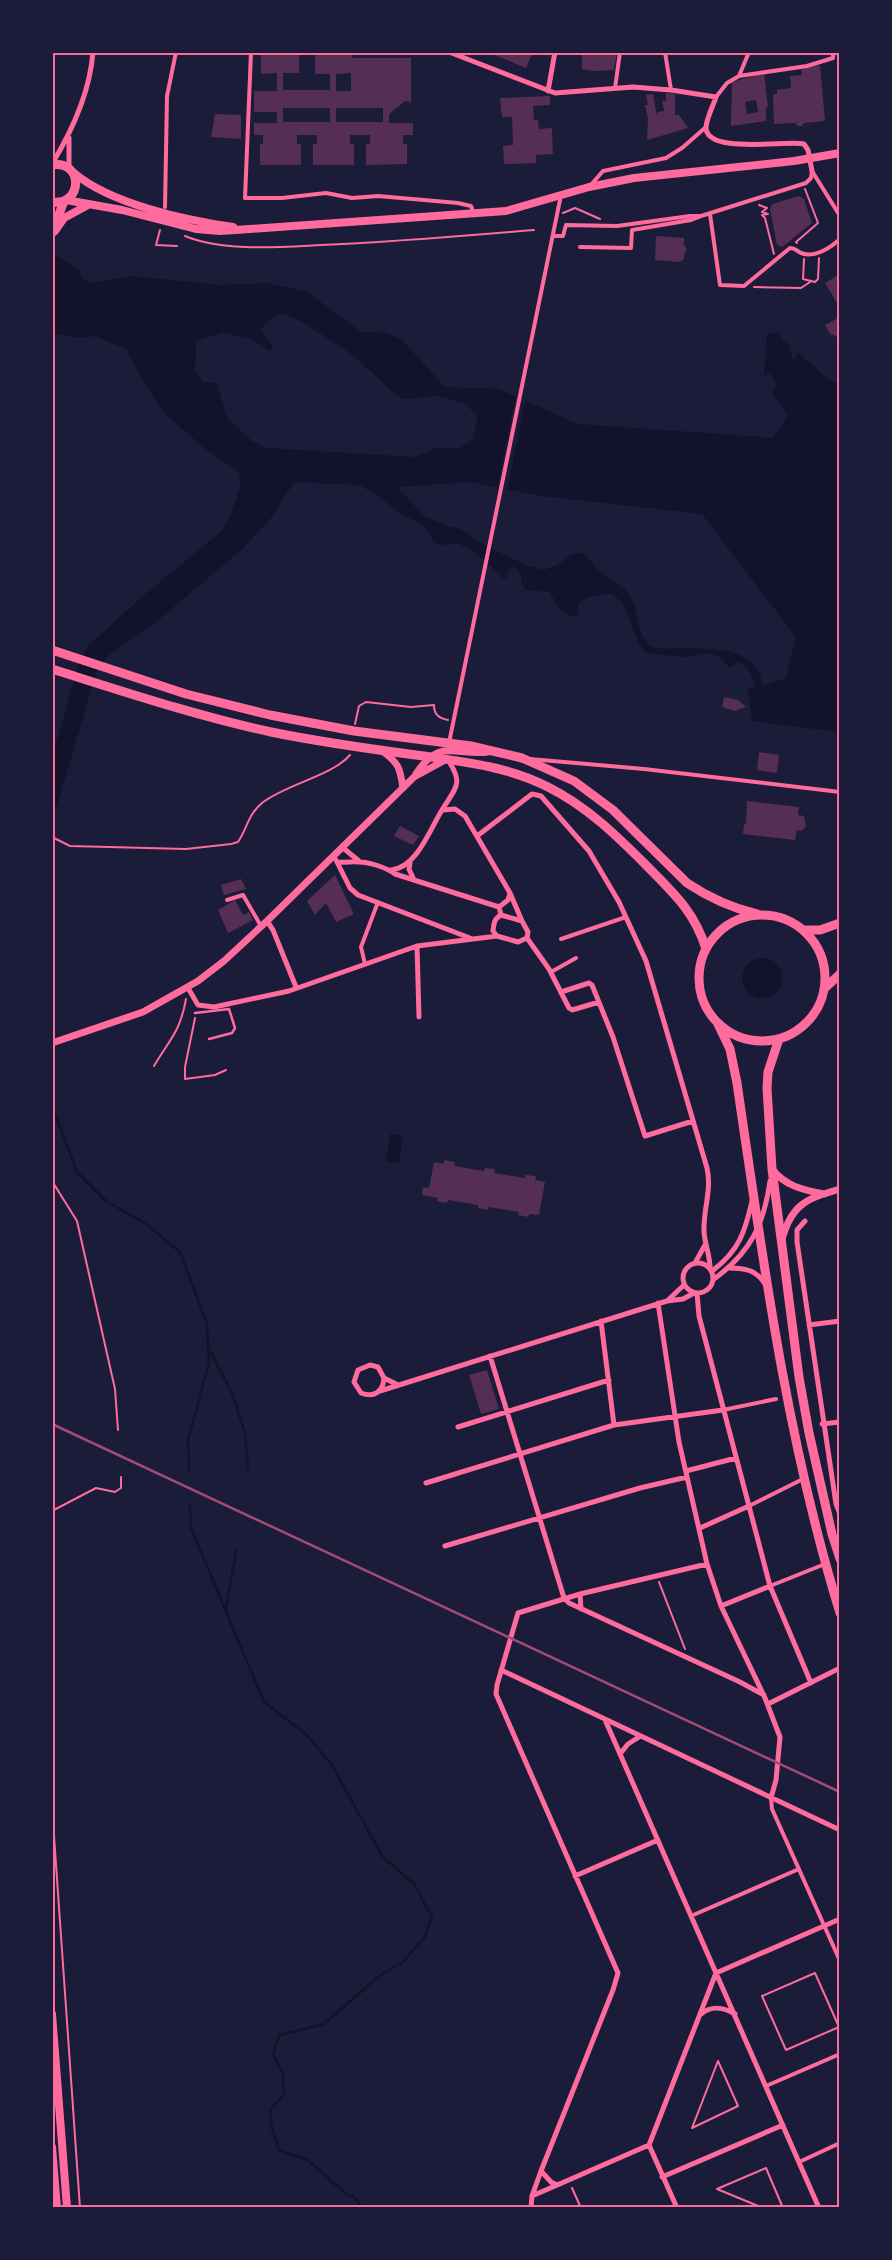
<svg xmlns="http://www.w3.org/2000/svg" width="892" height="2260" viewBox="0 0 892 2260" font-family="'Varela Round',sans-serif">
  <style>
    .water { fill: #12122b; fill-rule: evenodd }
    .pier { fill: #1b1b3a }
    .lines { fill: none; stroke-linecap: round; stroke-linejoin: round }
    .stream { stroke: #12122b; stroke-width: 2.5 }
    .building { fill: #542f53; fill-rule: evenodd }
    .path { stroke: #ff6b9d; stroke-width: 2 }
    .service { stroke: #ff6b9d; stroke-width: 2.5 }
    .pedestrian { stroke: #ff6b9d; stroke-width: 4 }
    .minor { stroke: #ff6b9d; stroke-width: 5 }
    .secondary { stroke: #ff6b9d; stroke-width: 7 }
    .primary { stroke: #ff6b9d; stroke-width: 8 }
    .trunk { stroke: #ff6b9d; stroke-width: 9 }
    .rail { stroke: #a44b75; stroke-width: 2.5 }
    .neatline { fill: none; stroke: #ff6b9d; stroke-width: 2 }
  </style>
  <rect width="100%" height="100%" fill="#1b1b3a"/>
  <path class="water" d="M53,253l26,17 2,8 10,5 40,-7 90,9 47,-2 39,9 54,40 26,1 14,6 44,48 54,2 79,35 195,14 15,-23 -16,-22 5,-8 -8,-12 -5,3 3,-43h13l2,7 6,3 5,18 6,-8 27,25 13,7v347l-87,-11 -4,-32 7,-2c-2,-12 -6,-21 -18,-25l-7,6 -9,-10 -10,-4 -6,-1 -18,4 -41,-4 -7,-8 -16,-42 -11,-9c-10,0 -26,2 -34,10l1,12c-15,2 -23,-12 -29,-24l-25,-2c-5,-7 -2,-16 -8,-22l-9,1 -2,10 -3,-1c-8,-9 -33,-32 -45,-34 -9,-1 -16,3 -24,-1l-8,-15 -6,-5 -23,-11 -12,-11 -25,-16 -66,-3 -25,39 -29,30 -84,71 -47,33 -12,15 -44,149v-64l25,-90 10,-19 56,-51 78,-64 10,-20 9,-27 -3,-13 -30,-20 -44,-38 -23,-36 -15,-28 -31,-13 -17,2 -25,-5zM277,314l9,1 15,6 52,34 43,40 7,4 33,-3 28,7 14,13 -5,23 -13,9h-24l-22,9 -149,-9 -13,-7 -25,-23 -10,-35 -14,-1 -8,-11 1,-30 27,-9 30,8 17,11 3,-5 -13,-17zM470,482l72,14 160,18 94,123 -10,41 -24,7c-1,-6 -2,-14 -6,-18 -21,-27 -74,-15 -104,-20 -15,-10 -12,-30 -19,-45 -11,-23 -22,-19 -37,-34 -5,-4 -7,-11 -12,-15l-12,1 -15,11 -13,5 -16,-4 -44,-21 -23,-16 -14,-3 -24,-11 -26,-28z
    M742 978a20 20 0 1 1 40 0a20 20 0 1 1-40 0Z
    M390,1134l13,2 -4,27 -13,-2z"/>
  <path class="pier" d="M516,394l10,4 -19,93 -10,-1z"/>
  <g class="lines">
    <path class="stream" d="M52,1106l25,66 29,29 40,23 34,28 27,72 2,39 -21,77 1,30
      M210,1351l22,42 13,40 3,36
      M190,1505l1,23 73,174 43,33 25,30 50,91 32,28 18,33 -8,21 -20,23 -25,15 -55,48 -45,11 -6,20 10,19 1,20 -13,15v16l8,25 29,10 37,33 10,5 7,10
      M226,1609l10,-58"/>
  </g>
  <path class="building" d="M261,52h38v21h-16v17h47v-16h-15v-22h37v6h59v44l-6,-1 -16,13v9h24v12h-10v9h4v20l-41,1v-21h4v-9h-20v9h4v21h-41v-21h4v-9h-20v9h4v21h-41v-21h3v-9h-9v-12h23v-11h-23v-21h23v-18l-16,1zM351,73v18h-15v-17zM283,108h47v14h-47zM336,108h47v14h-47z
    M488,52h45l-7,16z
    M582,52h35l-3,18 -21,1 -11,-2z
    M820,65l5,56 -21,2 -2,3h-4l-3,-3 -21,1 -1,-30h4v-4l14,-2 -1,-12 12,-1 -1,-6z
    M764,73l4,34h-2v14l-35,5 1,-44zM756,100l2,12 -11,2 -2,-12z
    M666,93l9,1v21h4l9,13 -41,12 1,-22 -3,-13h3l-2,-10 7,-1 4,22 1,-4 6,-1 1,3 -3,-13h4z
    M550,96v9l-17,1 1,14h4l1,9 13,-1 1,26 -17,1v8l-32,1 -1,-18 10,-1 -1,-28h-10l-2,-19z
    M215,114l26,1v24l-30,-2z
    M799,196l5,3 8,24 -30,24 -5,-2 -7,-36 2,-5z
    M656,236l28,2v7l3,4 -3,5v5l-4,3 -25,-2z
    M840,274v34l-15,-25z
    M840,317v21l-10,-4 -5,-9z
    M724,697l14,3 8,7 -11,4 -13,-4z
    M759,752l20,3 -2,18 -20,-3z
    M747,801l52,6 -1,8 6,1 2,10 -4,5 -5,-1 -2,10 -52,-6 1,-10h2z
    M400,826l19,10 -6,9 -19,-9z
    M335,875l19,39 -18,8 -10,-19 -11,12 -8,-14z
    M241,879l5,10 -22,6 -3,-10z
    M235,900l8,15 6,-3 4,8 -25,13 -10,-23z
    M444,1160l11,2 -1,4 30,5 1,-3 10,1 -1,4 31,5v-3l11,1 -1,4 10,2 -6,33 -10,-1v3l-11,-2 1,-3 -30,-5 -1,3 -10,-2v-3l-30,-5 -1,3 -6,-1 -4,-1 1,-3 -16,-3 1,-8 6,1 5,-26 10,2z
    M487,1370l12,39 -18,5 -12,-39z"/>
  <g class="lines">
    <path class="path" d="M759,205l8,3 -5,4 6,2 -6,1 3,3 9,36
      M563,213l12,-5 25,11
      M160,230l-4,15 21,1
      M185,236c38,16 95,11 136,9 71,-3 142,-9 213,-15
      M797,243l-1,-1 22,-19 -13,-34
      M804,259l-1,20 12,3 3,-3 1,-21
      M754,287l47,1 9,-6
      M355,724l4,-18 7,-4 45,5 23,-2c0,10 5,13 14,15
      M52,837l18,9 116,3 45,-5 7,-2c10,-15 9,-26 24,-39 24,-19 70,-27 88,-48
      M195,1018l-10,49v12l30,-4 11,-5
      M154,1066c16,-27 26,-34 32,-67
      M52,1181l25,40 38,168 3,41
      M52,1511l44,-23 19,4 6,-4v-11
      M659,1582l26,67
      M52,1807l28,401
      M815,1973l24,54 -53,23 -24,-54z
      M718,2061l20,45 -46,22z
      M572,2188l9,20
      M763,2208l-46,-19 49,-21 17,40"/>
    <path class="service" d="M195,1013l34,-4 6,19 -3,5 -23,6"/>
    <path class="pedestrian" d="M251,52l-6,146h37l44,-5 26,5 26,-2 80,7 13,3 3,8
      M665,52l6,38
      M739,76l68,-10 26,-8v-6
      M615,88l5,-36
      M716,97l11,-14 12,-7 10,-24
      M812,171l28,45
      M590,186l13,-15 63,-13 16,-10 24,-21
      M165,207l2,-111 9,-44
      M710,214l10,71 24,1 46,-38c6,0 6,3 11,5 14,5 29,-5 39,-14
      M553,236h10l3,-11 51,1 73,-10h11l105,-33 5,-5 1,-7
      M580,247l51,1 1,-18 59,-10 8,-3
      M449,743l112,-548
      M530,759l114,10 196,23
      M227,900l16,-5 18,31
      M561,939l65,-22
      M365,964l-4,-17 17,-45
      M551,972l25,-14
      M723,1410l53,-11
      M749,1506l54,-27
      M770,1586l55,-22
      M771,1798l1,11 68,152
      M691,1916l108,-47
      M766,2086l74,-32
      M799,2162l41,-19"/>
    <path class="minor" d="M449,52l106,41 78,-6 38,3 45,7c-3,9 -9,20 -10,30 -1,28 82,13 98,17l4,6 4,21
      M548,91l7,-39
      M52,164c20,-33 38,-73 41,-112
      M69,168v-30
      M442,810c14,-23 22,-26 6,-50
      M477,836l55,-42 9,2 48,55 30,51 27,59 61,207c5,22 -4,42 -3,64 1,13 6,23 6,36
      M342,847l17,14
      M336,860l14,28 8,7 112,43
      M338,862c8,1 14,-1 21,0 11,0 28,6 36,12l104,33 2,8
      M410,863l-1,6 5,11
      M391,870c26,-3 38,-39 51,-60l13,-1 10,7 45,77 12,28
      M499,907l9,-7 2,-7
      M501,915l21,6 6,11 -1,6 -9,4 -21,-6 -4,-5c1,-8 1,-12 8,-16z
      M267,921l6,9 23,57
      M527,938l22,31 20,39 3,2 27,-8
      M417,946l2,71
      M188,988l10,17 16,2 75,-16 128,-45 80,-10
      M561,992l28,-9 3,2 21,52 32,99 48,-15
      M805,1221l-8,9v12l39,262 4,10
      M683 1278a15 15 0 1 1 30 0a15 15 0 1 1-30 0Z
      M695,1263l10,-18
      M729,1268c17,0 27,2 36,16
      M712,1271c27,-20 33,-39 40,-70
      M714,1279c36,-26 50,-54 56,-98
      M697,1293l2,23 71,270 41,97
      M667,1301l17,-16
      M658,1303l21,139 28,122 14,42 44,92 15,39 -4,43 -5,18
      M601,1321l13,104
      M809,1325l31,-4
      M490,1356l74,242 5,5 171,79 24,13
      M384,1378c-1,14 -10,20 -23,15l-7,-11 4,-12 12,-5 8,2 6,11 14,7
      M380,1391l287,-90 16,-2 11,-6
      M822,1424l18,-2
      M458,1427l151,-47
      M686,1471l50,-13
      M426,1483l188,-58 109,-15
      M700,1528l49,-22
      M445,1546l195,-58 47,-11
      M580,1594l1,15
      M721,1606l49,-20
      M501,1670l339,160
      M768,1704l72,-36
      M606,1722l213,486
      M620,1754l8,-10 11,-7
      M575,1876l83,-36
      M716,1973l124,-54
      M701,2014c11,-9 22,-7 34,0
      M541,2171l10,11 6,3
      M662,2177l121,-52
      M532,2196l117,-51
      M531,2208l1,-12 9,-25 72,-181 5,-17 -122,-279 1,-9 21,-72 62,-19 127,-30
      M677,2208l-28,-63 67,-172"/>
    <path class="secondary" d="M382,751c17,12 18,17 21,37
      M416,774c24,-37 38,-18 72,-22
      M52,1043l91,-31 55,-31 26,-20 43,-40 147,-144 33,-18
      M772,1169c13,17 31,21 52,25
      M782,1239c10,-35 24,-40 58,-50"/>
    <path class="primary" d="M74,173c37,31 111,47 159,54
      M66,200l56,10 74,19 24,2 30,-2 256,-18 83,-24 45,-9 160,-17 46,-8
      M55,231l9,-13 24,-13
      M52,2014l15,194
      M52,2147l5,61"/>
    <path class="trunk" d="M52,165c32,-5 31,41 0,37
      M52,233l12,-32
      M52,650l134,44 84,21 84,16 117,15 51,12 52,23 39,29 74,73c21,14 45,25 70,31
      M52,669c73,23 145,47 219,63 53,11 106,18 160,25 41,6 80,11 117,30 38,19 67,47 97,77 27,28 49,46 61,85
      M699 978a63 63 0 1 1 126 0a63 63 0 1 1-126 0Z
      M804,930h16l20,-7
      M825,988l15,-14
      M717,1022l13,27 7,34c26,178 50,358 103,530
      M779,1039l-11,33 -1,16 5,81 27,208 10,56 23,101 8,25"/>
    <path class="rail" d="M52,1424l788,368"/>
  </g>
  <rect width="892" height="2260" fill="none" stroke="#1b1b3a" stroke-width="108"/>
  <rect x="54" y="54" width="784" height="2152" class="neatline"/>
</svg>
